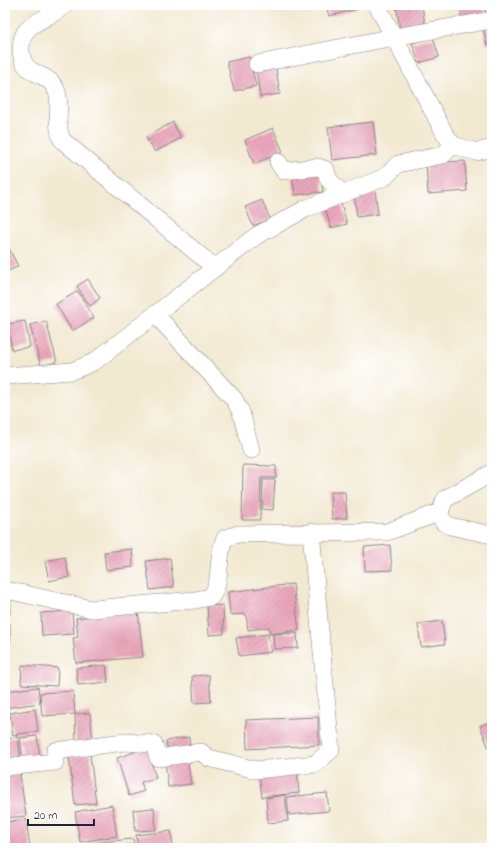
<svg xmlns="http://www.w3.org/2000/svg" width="497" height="853" viewBox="0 0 497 853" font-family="'Indie Flower',sans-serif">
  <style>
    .building { fill: url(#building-hatch) }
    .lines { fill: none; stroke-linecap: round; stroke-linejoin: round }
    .street-casing { stroke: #8a8686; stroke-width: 18 }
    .street { stroke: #fff; stroke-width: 17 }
  </style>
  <defs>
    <pattern id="building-hatch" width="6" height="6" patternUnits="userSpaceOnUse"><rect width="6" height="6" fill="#eaa6bc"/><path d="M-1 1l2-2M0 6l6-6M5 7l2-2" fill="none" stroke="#c88fa2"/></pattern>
  </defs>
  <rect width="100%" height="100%" fill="#fff"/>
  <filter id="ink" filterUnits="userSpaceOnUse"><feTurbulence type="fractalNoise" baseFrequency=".025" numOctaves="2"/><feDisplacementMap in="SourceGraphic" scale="8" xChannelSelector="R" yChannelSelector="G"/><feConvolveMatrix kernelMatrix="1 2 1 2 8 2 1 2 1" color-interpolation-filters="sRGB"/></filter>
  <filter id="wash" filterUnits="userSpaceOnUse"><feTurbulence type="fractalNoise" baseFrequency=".012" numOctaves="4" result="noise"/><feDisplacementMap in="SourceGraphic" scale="16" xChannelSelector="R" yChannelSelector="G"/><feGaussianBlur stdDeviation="0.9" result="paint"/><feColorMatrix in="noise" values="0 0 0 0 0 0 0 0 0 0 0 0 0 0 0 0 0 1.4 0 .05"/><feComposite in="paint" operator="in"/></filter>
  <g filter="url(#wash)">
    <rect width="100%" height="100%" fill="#f2e9d1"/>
    <g id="blocks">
      <path class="building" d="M326,5h31l1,4 -29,7z
        M396,5h26l3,20 -25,5z
        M461,5h24l1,13 -25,1z
        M492,27v17l-5,1 -4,-17z
        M433,37l6,20 -20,6 -7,-20z
        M249,57l7,29 -22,5 -7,-29z
        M276,68l4,26 -20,3 -4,-27z
        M173,122l8,16 -26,14 -9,-15z
        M373,122l4,33 -45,5 -4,-33z
        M273,128l10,24 -29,12 -9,-24z
        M465,161l2,30 -39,3 -2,-31z
        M320,171l3,21 -28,3 -3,-20z
        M375,190l3,24 -21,3 -3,-24z
        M262,200l8,19 -17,7 -8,-19z
        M340,200l7,24 -16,4 -7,-23z
        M5,241l13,25 -13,7z
        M88,279l12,19 -10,8 -13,-20z
        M78,291l16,27 -22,13 -16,-27z
        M25,321l5,26 -18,3 -4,-26z
        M46,321l11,41 -16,4 -11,-41z
        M243,465l33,1v12h-15l-1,42h-18z
        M263,480h12l-2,30 -11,-1z
        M330,492h15l2,26 -15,1z
        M390,545l2,25 -27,1 -1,-24z
        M132,549l1,18 -27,3 -2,-18z
        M65,557l4,20 -20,4 -4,-20z
        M170,558l4,29 -24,3 -4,-29z
        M293,584l6,46 -29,4 -1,-7 -21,3 -2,-16 -16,1 -2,-23z
        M5,594h4l1,20h-5z
        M223,605l1,29 -15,1 -2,-29z
        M72,611l2,23 -32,2 -1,-23z
        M138,611l5,46 -67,6 -3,-25 5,-1 -2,-19z
        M442,621l3,23 -24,3 -3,-23z
        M5,623l5,1v19h-5z
        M297,633l1,15 -24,1 -1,-15z
        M268,634l3,18 -32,4 -3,-18z
        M22,665l36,3 -1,18 -36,-2z
        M106,665l2,17 -30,3 -2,-17z
        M209,675l2,27 -17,1 -2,-27z
        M38,687l2,16 -35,5v-17z
        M73,691l2,23 15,-1 3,29 -17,2 -1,-30 -33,2 -2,-23z
        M35,709l3,22 -25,4 -3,-22z
        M318,717l1,28 -72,4 -1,-29z
        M492,721v35l-12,-30z
        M37,736l3,22 -17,2 -3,-22z
        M18,737l3,25 -16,2v-25z
        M189,737l1,14 -22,3 -2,-13z
        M147,748l9,30 -15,4 3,9 -15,5 -12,-38z
        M90,754l6,49 -21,2 -6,-48z
        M187,757l4,27 -23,3 -3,-27z
        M19,768l7,48 -19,2 -2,-48z
        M297,770l2,23 -37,4 -3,-23z
        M327,793l2,18 -40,4 -2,-18z
        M285,795l3,26 -20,2 -2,-25z
        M112,805l5,31 -37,6 -5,-30z
        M154,808l2,22 -21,1 -2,-21z
        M26,819l4,29h-25v-26z
        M171,831l2,17h-35l-2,-13z
        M133,839l2,9h-45v-5z"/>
    </g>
  </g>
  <g filter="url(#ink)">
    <use href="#blocks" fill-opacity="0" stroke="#8a8686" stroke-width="1"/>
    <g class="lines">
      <defs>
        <path id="street" d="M65,5c-9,9 -31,16 -38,25 -8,9 -8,28 0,37 10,10 24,8 30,25 5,15 -3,29 5,48l153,128
          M377,5l68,129 8,11 23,7 16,-4
          M257,64l137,-27 98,-17
          M278,162l6,9 34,-4 8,3 2,9 15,15
          M155,314l79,85 7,13 10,38
          M5,376l67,-5 22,-9 162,-126 49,-27 80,-32 13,-13 45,-9 10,-10
          M492,473l-47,26 -5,13 3,10 7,4 42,9
          M5,592l6,-1 81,18 103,-9 16,-3c12,-17 5,-41 14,-59l13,-4 149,-2 53,-20
          M5,767l50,-5v-11l69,-9 30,2 4,14 43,-6 8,6 47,12 59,-6 16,-14 -20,-218"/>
      </defs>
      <use href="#street" class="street-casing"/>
      <use href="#street" class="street"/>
    </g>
  </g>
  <rect width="497" height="853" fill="none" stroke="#fff" stroke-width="20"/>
  <path d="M28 819v6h66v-6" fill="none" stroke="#22223b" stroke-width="2"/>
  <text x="34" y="819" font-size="12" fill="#22223b" stroke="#ffffff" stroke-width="3" paint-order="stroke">20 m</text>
</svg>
